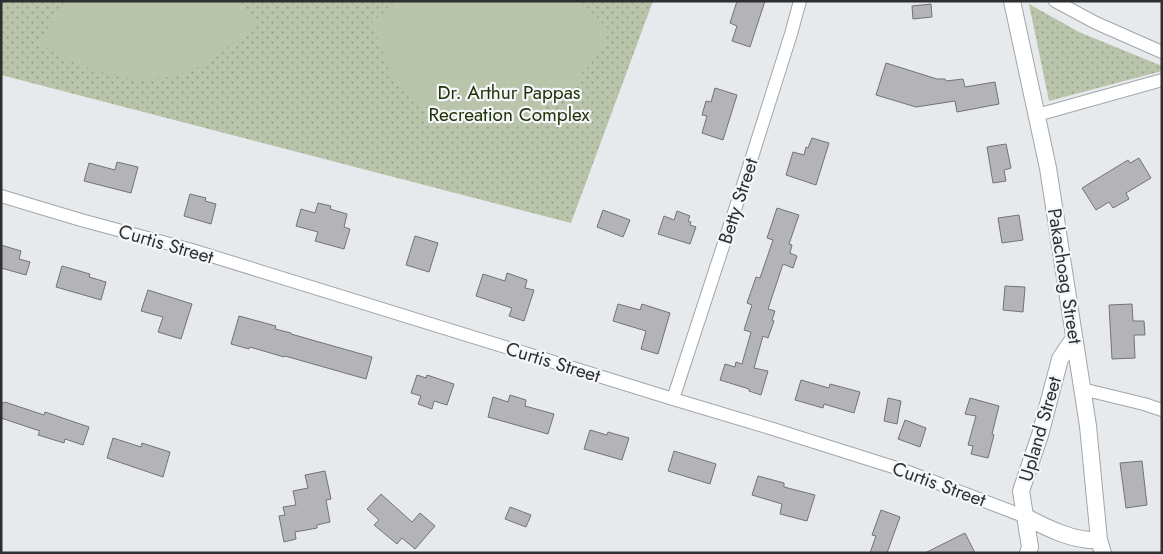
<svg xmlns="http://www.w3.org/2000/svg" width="1163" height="554" viewBox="0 0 1163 554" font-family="Jost,sans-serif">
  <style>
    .grass { fill: url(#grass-dots) }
    .garden { fill: #b9c4ab }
    .building { fill: #b4b3b7; stroke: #737376 }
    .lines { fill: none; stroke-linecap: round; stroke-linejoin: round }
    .minor-casing { stroke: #a2a5a9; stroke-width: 14 }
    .tertiary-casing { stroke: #a2a5a9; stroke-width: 18 }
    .minor { stroke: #fff; stroke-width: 12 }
    .tertiary { stroke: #fff; stroke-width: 16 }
    .labels { text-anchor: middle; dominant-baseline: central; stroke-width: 4.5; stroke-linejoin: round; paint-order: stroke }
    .park-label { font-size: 19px; fill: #233106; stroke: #f4f7fa }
    .street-label { font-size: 19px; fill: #2e2f31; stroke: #f4f7fa }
  </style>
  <defs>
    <pattern id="grass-dots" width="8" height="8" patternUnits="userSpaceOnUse" patternTransform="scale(1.25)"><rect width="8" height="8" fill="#b9c4ab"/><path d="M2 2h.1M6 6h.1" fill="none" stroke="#97a08c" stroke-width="1.8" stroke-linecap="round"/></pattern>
  </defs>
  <rect width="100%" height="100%" fill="#e7eaed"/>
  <path class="grass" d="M1,1h652l-82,222 -570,-148z
    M1029,4l50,28 83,34v5l-113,30z"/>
  <path class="garden" d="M68,1h166l22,23 -47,39 -36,14 -39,2 -39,-8 -35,-15 -22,-14z
    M395,1h185l30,30 -15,27 -28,33 -39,25 -42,6 -38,-6 -38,-18 -20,-26 -18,-49z"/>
  <path class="building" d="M737,1h28l-15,46 -18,-6 5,-15 -7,-3z
    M931,4l1,13 -19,2 -1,-13z
    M886,63l51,16h8l1,2 17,-2 2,8 30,-5 4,22 -42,8 -2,-11 -39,6 -40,-12z
    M715,88l22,7 -14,45 -21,-7 5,-17 -5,-1 4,-14 5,1z
    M812,138l17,5 -13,42 -30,-10 7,-23 11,3 2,-8 2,1z
    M1006,144l5,24 -7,2 2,11 -13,2 -6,-36z
    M1139,158l12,20 -25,15 3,6 -16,9 -4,-6 -13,8 -14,-22 46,-28 2,3z
    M117,162l21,5 -7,26 -47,-12 5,-18 26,7z
    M190,194l16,4 -1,3 11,3 -5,20 -27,-8z
    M318,203l13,3 -1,3 17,5 -3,13 6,2 -6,20 -29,-8 3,-9 -22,-6 5,-17 14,4z
    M777,208l22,7 -10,29 3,1 -2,8 7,3 -4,12 -10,-4 -15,45 7,2 -3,9 2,1 -6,17 -5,-2 -9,32 14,3 -7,24 -12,-4v-2l-29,-9 5,-16 10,3 1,-5 6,2 9,-32 -7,-2 8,-25 -5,-2 9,-26 4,1 13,-38 -6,-2z
    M603,210l27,10 -7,17 -26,-10z
    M677,211l13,5 -2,5 3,1 -1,3 6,2 -6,17 -32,-10 6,-18 10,4z
    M1019,215l4,25 -21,3 -4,-25z
    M415,236l23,7 -9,29 -23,-7z
    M1,245l20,6 -2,8 11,3 -4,13 -25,-7z
    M62,266l28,8 -1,3 17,5 -5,18 -45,-13z
    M507,273l20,7 -2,8 9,2 -10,31 -15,-5 3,-8 -36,-12 7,-22 22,7z
    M1005,286l20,1 -2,25 -20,-2z
    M148,290l44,14 -11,35 -23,-7 5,-15 -22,-6z
    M618,304l22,6 2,-6 28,9 -12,41 -17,-5 5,-18 -33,-10z
    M1132,304l1,17h11l1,14h-11l1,23 -23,1 -3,-54z
    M239,316l37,10 -1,3 16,4v1l81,23 -6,22 -81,-23 -1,1 -34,-10 -1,2 -18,-5z
    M417,375l9,3 1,-3 27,9 -7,21 -13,-4 -2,8 -14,-5 3,-8 -10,-3z
    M801,380l28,8 1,-4 30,8 -6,21 -30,-9 -1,4 -28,-8z
    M510,395l16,5 -1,6 29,8 -6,20 -60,-17 5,-20 15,5z
    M888,398l13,3 -4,23 -13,-3z
    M970,398l29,8 -7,28 2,1 -6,23 -17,-4 2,-8 -5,-1 8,-29 -11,-2z
    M1,402l3,1 1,-1 39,13 1,-3 44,15 -6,18 -18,-6 -1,4 -26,-8 2,-4 -39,-13z
    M905,420l21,8 -6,19 -22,-8z
    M590,430l17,5 1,-3 21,6 -7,22 -38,-11z
    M113,438l28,9 1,-4 28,9 -7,25 -56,-19z
    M674,451l42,13 -6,20 -42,-13z
    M1142,461l5,44 -21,3 -6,-45z
    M325,471l6,28 -5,1 4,22 -13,3v3l-22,4 1,7 -12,3 -5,-26 6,-1 -2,-8 13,-2 -3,-14 15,-3 -3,-13z
    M758,476l26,7v4l31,8 -8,26 -27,-7 2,-10 -30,-9z
    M381,494l31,28 8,-9 15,13 -20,23 -13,-11 -5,6 -23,-19 5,-5 -12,-11z
    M510,507l21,8 -5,12 -21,-8z
    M881,510l19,7 -13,36h-17l6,-17 -4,-1z
    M965,533l10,20h-50z"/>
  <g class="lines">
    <defs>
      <path id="minor" d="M1055,1l41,22 66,29
        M1037,115l125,-35
        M1,196l80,24 111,30 481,149 100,30 133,42 120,46
        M1082,389l62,15 18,6
        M673,399l72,-220 46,-145 9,-33"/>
      <path id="tertiary" d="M1012,1l36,167 40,258 11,114 4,13
        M1026,517c21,11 49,25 73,23
        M1028,553l2,-6 -9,-56 19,-56 20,-76 14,-21"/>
    </defs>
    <use href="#minor" class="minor-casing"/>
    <use href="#tertiary" class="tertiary-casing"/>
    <use href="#minor" class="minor"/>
    <use href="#tertiary" class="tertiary"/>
  </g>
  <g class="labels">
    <g class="park-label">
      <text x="509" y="92">Dr. Arthur Pappas<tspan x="509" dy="22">Recreation Complex</tspan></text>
    </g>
    <g class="street-label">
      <text transform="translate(738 201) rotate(-72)">Betty Street</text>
      <text transform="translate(166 244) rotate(16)">Curtis Street</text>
      <text transform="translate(1065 276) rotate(81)">Pakachoag Street</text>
      <text transform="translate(553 362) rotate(17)">Curtis Street</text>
      <text transform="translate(1040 429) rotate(-74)">Upland Street</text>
      <text transform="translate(939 484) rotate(20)">Curtis Street</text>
    </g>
  </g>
  <rect width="1163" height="554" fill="none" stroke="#2e2f31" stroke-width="5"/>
</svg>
